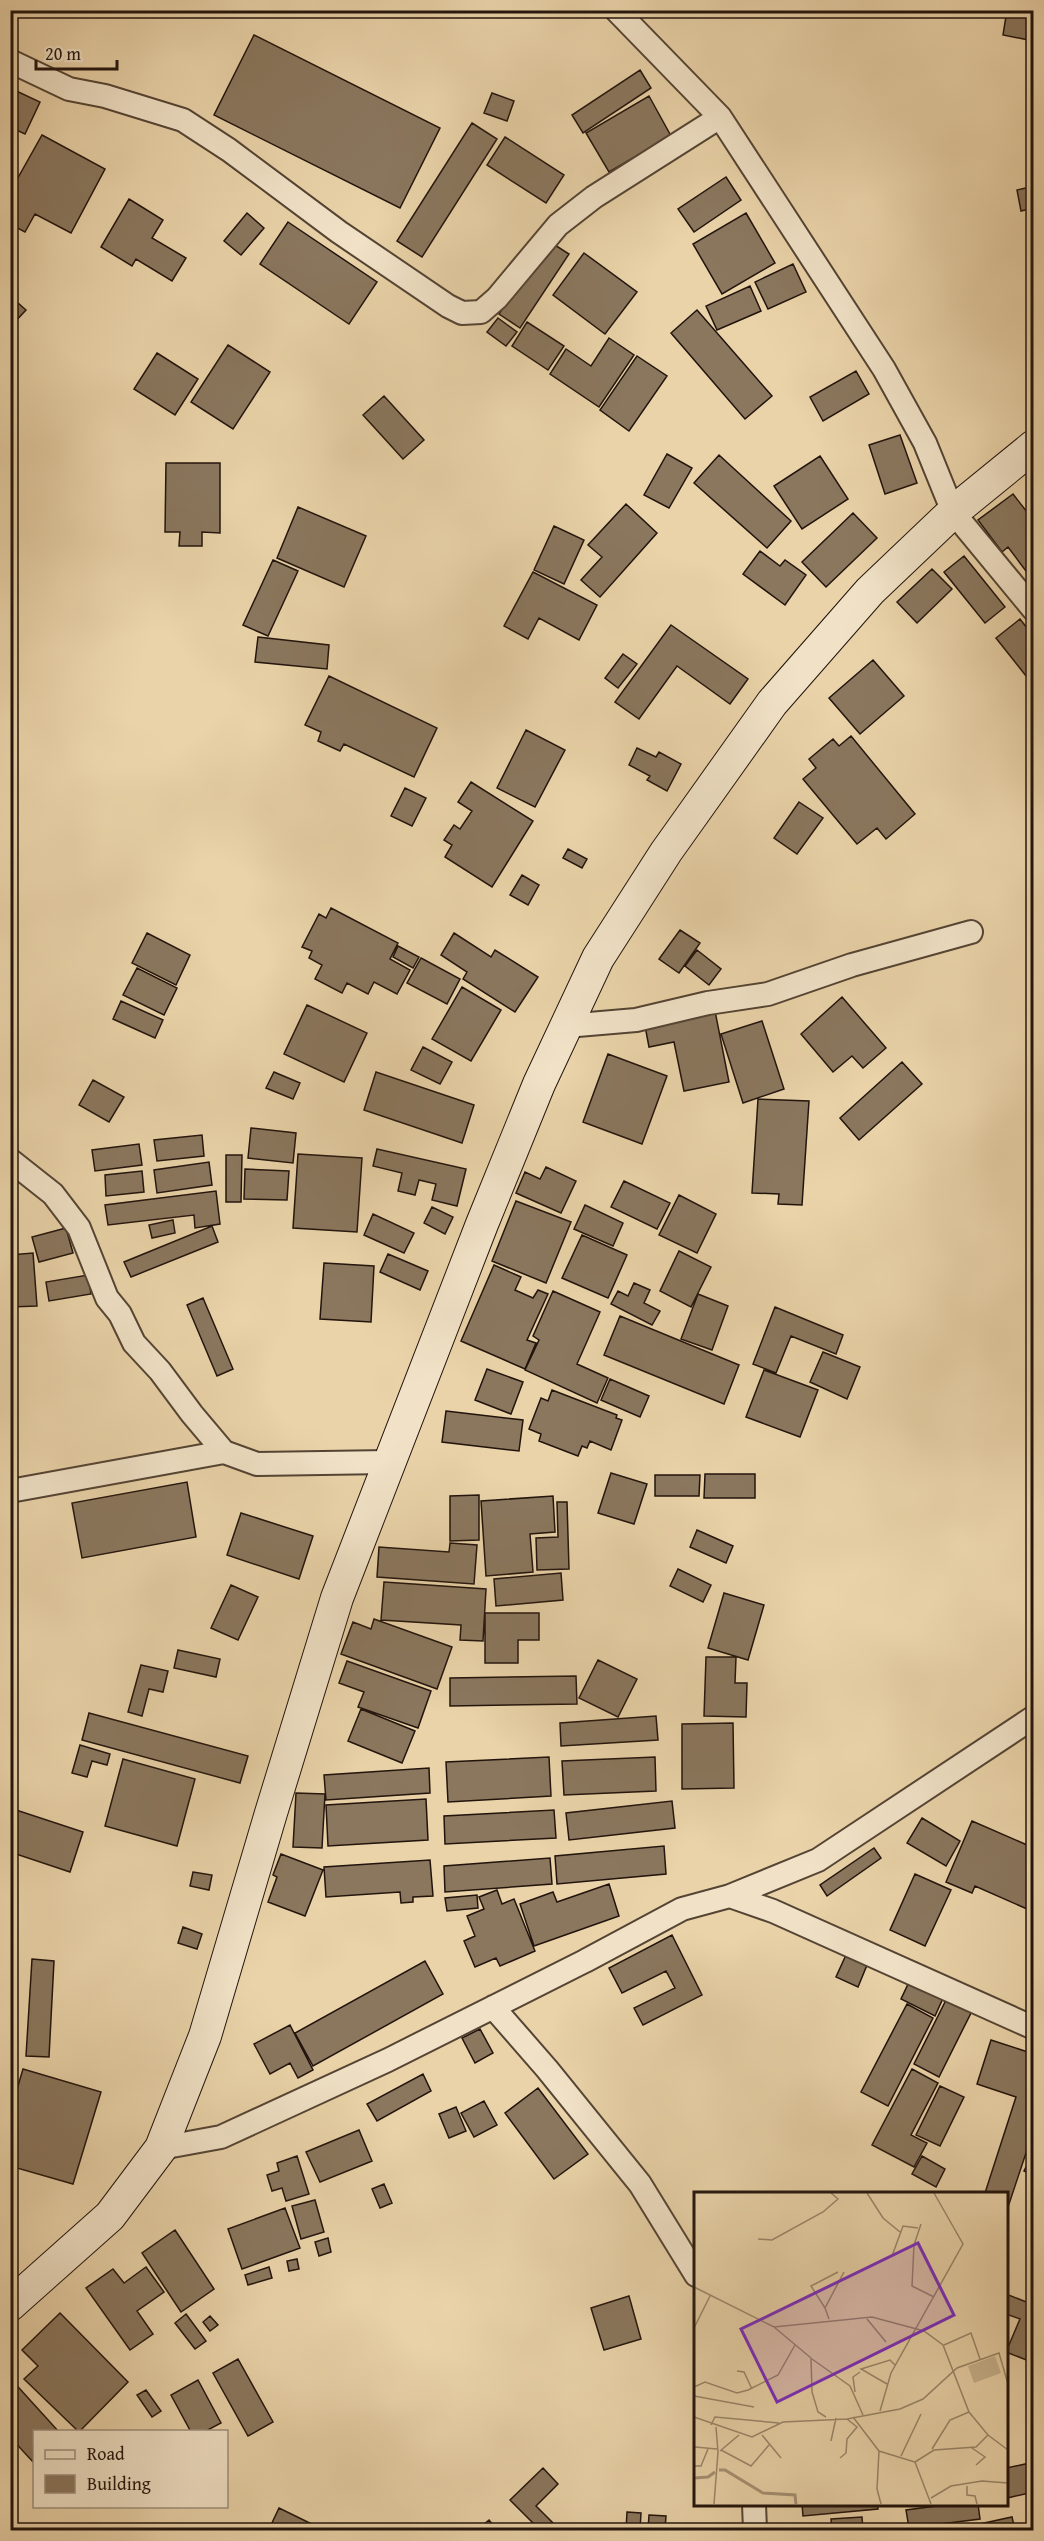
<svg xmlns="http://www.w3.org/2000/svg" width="1044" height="2541" viewBox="0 0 1044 2541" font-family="'Gentium Book Plus',serif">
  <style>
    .building { fill: #8a775e; stroke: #22140d; stroke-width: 1.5 }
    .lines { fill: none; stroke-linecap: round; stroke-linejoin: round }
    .minor-casing { stroke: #544434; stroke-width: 26 }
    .secondary-casing { stroke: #22140d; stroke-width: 34 }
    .minor { stroke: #f1e2c7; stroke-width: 22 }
    .secondary { stroke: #f1e2c7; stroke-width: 32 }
    .inset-river { fill: none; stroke: #a69274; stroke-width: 3 }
    .inset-road { fill: none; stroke: #9a876b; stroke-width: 1.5 }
    .view { fill: #7b2cbf; fill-opacity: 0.15; stroke: #7b2cbf; stroke-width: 3 }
    .inset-edge { fill: none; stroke: #22140d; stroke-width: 3 }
  </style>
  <rect width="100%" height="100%" fill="#ead3a9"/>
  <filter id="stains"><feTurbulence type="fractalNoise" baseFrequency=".00333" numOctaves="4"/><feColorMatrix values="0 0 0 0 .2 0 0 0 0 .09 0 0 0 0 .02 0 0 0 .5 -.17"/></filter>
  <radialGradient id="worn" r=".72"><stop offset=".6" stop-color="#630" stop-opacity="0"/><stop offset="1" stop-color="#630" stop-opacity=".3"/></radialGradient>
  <path class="building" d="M19,10h19l-3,7z
    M1007,10h27v31l-31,-6z
    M254,35l186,93 -40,80 -186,-93z
    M640,70l11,18 -68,45 -11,-18z
    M10,88l30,14 -15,32 -15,-7z
    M492,93l22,8 -7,20 -23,-8z
    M649,96l22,40 -62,36 -23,-39z
    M472,123l25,16 -75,118 -25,-16z
    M42,135l63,34 -34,64 -36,-19 -10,18 -15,-8v-32z
    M505,137l59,38 -18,28 -59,-38z
    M726,177l15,23 -47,32 -16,-23z
    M1034,186v22l-13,3 -4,-21z
    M129,199l34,21 -11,18 34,20 -14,23 -36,-22 -4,7 -31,-19z
    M247,213l17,15 -23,27 -17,-14z
    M746,213l29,50 -53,31 -29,-50z
    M288,222l89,60 -28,42 -89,-60z
    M547,240l22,14 -49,74 -21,-14z
    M584,253l53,39 -32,42 -52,-39z
    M793,264l13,28 -38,17 -13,-27z
    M750,286l11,25 -44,19 -11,-24z
    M10,296l16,14 -16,17z
    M697,310l75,86 -27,23 -74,-86z
    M498,318l19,14 -11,14 -19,-14z
    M527,322l37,24 -16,24 -36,-24z
    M609,338l25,17 -35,52 -49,-33 16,-25 25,17z
    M228,345l42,27 -37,57 -42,-27z
    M157,353l41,26 -23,36 -41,-26z
    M637,356l30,20 -38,55 -29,-21z
    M856,371l13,23 -46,27 -13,-24z
    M384,396l40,44 -21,19 -40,-44z
    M900,435l17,48 -32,11 -16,-49z
    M667,454l25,14 -23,40 -25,-13z
    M719,455l72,66 -24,27 -73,-65z
    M820,456l28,43 -46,30 -28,-43z
    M166,463h54v70l-18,-1v14h-23l1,-14h-15z
    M1013,494l21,27 -2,58 -24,-32 -6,5 -24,-32z
    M626,504l31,29 -57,64 -19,-17 21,-23 -14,-12z
    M298,507l68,29 -22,51 -67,-29z
    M853,513l24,25 -51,49 -24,-25z
    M554,526l30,14 -20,44 -30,-14z
    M760,551l20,15 5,-6 21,15 -21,30 -42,-31z
    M964,556l41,51 -20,16 -41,-51z
    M273,560l25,11 -30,65 -25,-11z
    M932,569l20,20 -35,34 -20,-21z
    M533,572l64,33 -18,35 -40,-22 -11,21 -24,-13z
    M1020,619l14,18v49l-38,-48z
    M671,625l77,54 -18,25 -53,-38 -38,53 -24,-17z
    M258,637l71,8 -2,24 -72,-7z
    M623,654l14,10 -19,24 -13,-10z
    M873,660l31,36 -44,38 -31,-36z
    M329,676l108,52 -23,49 -70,-33 -4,7 -22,-10 3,-9 -16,-7z
    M526,730l39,20 -30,57 -38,-19z
    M851,736l64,78 -29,25 -9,-11 -20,16 -54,-65 13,-11 -7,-9 24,-20 6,7z
    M637,748l19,9 3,-5 22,12 -14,27 -20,-11 3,-4 -21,-11z
    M471,782l62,39 -41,66 -47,-30 7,-12 -8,-5 10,-15 6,4 12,-18 -14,-9z
    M405,788l21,10 -14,28 -21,-10z
    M799,802l24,16 -26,36 -23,-16z
    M568,849l19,10 -5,9 -19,-10z
    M522,875l17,10 -11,20 -18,-10z
    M331,908l67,35 -8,16 20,11 -13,24 -23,-12 -6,12 -21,-11 -5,10 -27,-14 7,-14 -13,-7 3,-7 -10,-4 17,-33 7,4z
    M680,930l20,13 -21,30 -20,-14z
    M147,933l43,22 -14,30 -44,-22z
    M454,933l37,24 4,-7 43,27 -23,35 -52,-33 4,-7 -26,-17z
    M398,946l21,11 -6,11 -20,-11z
    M697,950l24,19 -12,16 -24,-19z
    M421,958l39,21 -13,25 -40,-21z
    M137,968l40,20 -13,27 -41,-20z
    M462,987l39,23 -30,51 -39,-22z
    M842,997l44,51 -23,20 -11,-12 -19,16 -32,-38z
    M121,1001l42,19 -8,18 -42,-19z
    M307,1005l60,28 -23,49 -60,-28z
    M715,1011l14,71 -45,9 -10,-49 -25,5 -4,-21z
    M762,1021l22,68 -41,14 -22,-69z
    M423,1047l29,15 -12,22 -29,-14z
    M608,1054l59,22 -25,68 -59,-22z
    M902,1062l20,22 -63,56 -19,-22z
    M274,1072l26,11 -7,16 -27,-11z
    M376,1072l98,33 -12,38 -98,-33z
    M93,1080l31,17 -15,25 -30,-17z
    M758,1099l51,2 -7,104 -24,-1 1,-10 -27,-1z
    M251,1128l45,5 -3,30 -45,-5z
    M202,1135l2,21 -47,5 -3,-21z
    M139,1144l3,21 -47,6 -3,-21z
    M377,1149l89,20 -9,37 -25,-6 4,-16 -17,-4 -4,15 -17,-4 4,-18 -29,-7z
    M298,1154l64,4 -5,74 -64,-4z
    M226,1155h16l-1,47h-15z
    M209,1162l3,23 -55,8 -3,-23z
    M546,1167l30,14 -15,32 -45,-20 9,-21 15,7z
    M245,1169l44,2 -2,29 -43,-1z
    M142,1171l2,21 -38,4 -1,-21z
    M624,1181l46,22 -13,26 -46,-22z
    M216,1191l4,33 -25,4 -1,-13 -86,10 -3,-20z
    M679,1195l37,19 -19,39 -38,-18z
    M516,1201l55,21 -25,61 -54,-22z
    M585,1205l38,18 -10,23 -39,-17z
    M432,1207l21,10 -8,17 -21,-11z
    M373,1214l41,19 -10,20 -40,-18z
    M173,1220l2,13 -23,5 -3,-13z
    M212,1226l6,16 -87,35 -7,-15z
    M66,1228l7,25 -34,9 -7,-25z
    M582,1235l45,20 -19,43 -46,-20z
    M679,1251l32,16 -20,40 -31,-16z
    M33,1253l4,53 -27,1v-52z
    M388,1254l40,17 -8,19 -40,-18z
    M324,1263l50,3 -3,56 -51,-3z
    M494,1265l27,12 -6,13 18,8 5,-8 10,4 -21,46 9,3 -11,26 -64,-28z
    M88,1275l3,19 -42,7 -3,-19z
    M634,1283l16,7 -6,13 16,8 -8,14 -41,-21 7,-13 10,5z
    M553,1291l47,21 -23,52 31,14 -11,25 -72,-33 14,-30 -6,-4z
    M698,1294l30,12 -16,44 -31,-11z
    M203,1298l30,71 -16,7 -30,-71z
    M775,1307l68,28 -7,19 -45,-18 -15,37 -23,-9z
    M620,1316l119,49 -15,39 -120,-49z
    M823,1352l37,15 -13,32 -37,-17z
    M487,1369l36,13 -12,32 -36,-14z
    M764,1370l54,20 -18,47 -54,-20z
    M610,1379l39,17 -9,21 -39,-17z
    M552,1390l65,25 -1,3 6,2 -11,30 -21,-9 -3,7 -5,-2 -4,10 -39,-15 2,-7 -12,-5 12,-31 7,3z
    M446,1411l77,9 -4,31 -77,-9z
    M611,1473l36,11 -13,40 -36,-11z
    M705,1474h50v24h-51z
    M655,1475h45l-1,21h-44z
    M187,1482l9,55 -114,21 -10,-55z
    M479,1495v45l-29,1v-45z
    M553,1496l2,36 -25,2 3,38 -47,4 -5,-75z
    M557,1502h10l2,67 -32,1 -1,-32 22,-1z
    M241,1513l72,23 -14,43 -72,-24z
    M697,1530l36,16 -7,17 -36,-16z
    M450,1543l27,2 -3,39 -97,-7 2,-30 70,5z
    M678,1569l33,16 -8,17 -33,-16z
    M561,1573l2,27 -67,6 -2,-27z
    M384,1582l102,7 -3,52 -23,-1 1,-15 -80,-5z
    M231,1585l27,12 -20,43 -27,-12z
    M724,1593l40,12 -16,55 -40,-12z
    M485,1613h54v27h-21v23h-33z
    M374,1619l78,28 -15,42 -96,-35 12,-32 18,7z
    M178,1650l42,9 -4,18 -42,-9z
    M706,1657h30l-1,26h12l-1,34 -42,-1z
    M598,1660l39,19 -19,38 -39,-19z
    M347,1661l84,30 -13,37 -60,-21 6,-15 -25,-9z
    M141,1665l27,6 -5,21 -14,-3 -7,27 -14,-4z
    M576,1676l1,28 -127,2v-28z
    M361,1709l54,22 -13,32 -54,-22z
    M89,1713l159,43 -8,27 -158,-43z
    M656,1716l2,24 -97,6 -1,-23z
    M733,1723l1,65 -52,1v-65z
    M80,1745l30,9 -3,11 -15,-4 -5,16 -15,-4z
    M549,1757l2,39 -103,6 -2,-40z
    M655,1757l1,34 -92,4 -2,-34z
    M123,1759l72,20 -18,67 -72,-20z
    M429,1768l1,25 -104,7 -2,-25z
    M296,1793l29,1 -3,54 -29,-1z
    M426,1799l2,41 -100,6 -2,-41z
    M672,1801l3,27 -106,12 -3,-27z
    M10,1808l73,24 -13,40 -60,-20z
    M554,1810l2,28 -111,6 -1,-28z
    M922,1818l38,23 -14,25 -39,-23z
    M972,1821l62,27v64l-59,-26 -3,7 -26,-11z
    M664,1846l2,28 -109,10 -2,-28z
    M874,1848l7,10 -54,38 -7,-11z
    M281,1854l42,16 -18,46 -37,-14 9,-25 -4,-2z
    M550,1858l2,26 -107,8 -1,-26z
    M430,1860l3,36 -20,1v5l-12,1 -1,-11 -74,5 -2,-30z
    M193,1872l19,3 -3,15 -19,-4z
    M915,1874l36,16 -26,56 -35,-16z
    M609,1884l10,32 -85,30 -14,-42 33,-12 4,10z
    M497,1890l5,14 12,-5 21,52 -35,15 -4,-8 -21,9 -11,-26 11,-5 -8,-20 17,-7 -5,-12z
    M477,1895l1,13 -31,3 -2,-13z
    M183,1927l19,7 -5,15 -19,-6z
    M672,1935l30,60 -59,30 -9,-17 41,-20 -9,-17 -44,22 -13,-25z
    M846,1955l21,10 -9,22 -22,-10z
    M32,1959l22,2 -5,96 -23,-1z
    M425,1961l18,33 -130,72 -18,-33z
    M910,1980l34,16 -9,20 -34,-17z
    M947,1998l25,13 -33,66 -25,-13z
    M907,2004l26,14 -45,88 -27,-14z
    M290,2025l23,45 -15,8 -8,-15 -20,11 -16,-30z
    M480,2029l13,24 -18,10 -13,-25z
    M991,2040l43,14v75l-27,81 -1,-17h-21l31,-96 -39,-13z
    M23,2069l78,23 -28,92 -63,-18v-53z
    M912,2069l26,14 -27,52 16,8 -13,24 -42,-22z
    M423,2074l8,17 -54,30 -10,-17z
    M940,2086l24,11 -24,49 -24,-11z
    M538,2088l50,66 -34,25 -49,-66z
    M484,2101l13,24 -23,12 -13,-24z
    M456,2107l10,24 -17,7 -10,-24z
    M359,2130l13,31 -52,21 -14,-30z
    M1034,2152v24l-10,-5z
    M297,2156l12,38 -23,7 -4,-13 -10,3 -5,-16 12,-4 -2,-8z
    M922,2156l23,13 -9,18 -24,-13z
    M384,2184l8,19 -12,5 -8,-19z
    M315,2200l9,32 -23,7 -9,-33z
    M285,2208l15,40 -58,21 -14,-40z
    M175,2230l39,59 -33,23 -39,-59z
    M328,2238l3,14 -12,4 -4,-14z
    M297,2259l2,10 -10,2 -2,-10z
    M146,2267l18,25 -27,19 16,23 -23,16 -44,-62 27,-19 11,14z
    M269,2267l3,11 -24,7 -3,-10z
    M1006,2294l28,11v58l-28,-11 14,-33 -14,-5z
    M629,2296l12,43 -37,11 -13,-42z
    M60,2313l68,69 -49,50 -55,-53 14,-13 -16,-16z
    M186,2314l20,27 -11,8 -20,-26z
    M210,2316l8,9 -8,6 -7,-9z
    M238,2359l35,63 -25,14 -35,-63z
    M10,2378l49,54h-25l-1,30 -23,-25z
    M198,2380l23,43 -17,9h-13l-20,-37z
    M146,2390l15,21 -9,6 -15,-22z
    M1030,2463l4,29 -27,6 -1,-30z
    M543,2468l15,16 -22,22 18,18 -7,6h-7l-30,-30z
    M802,2504h75l1,5 -75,7z
    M952,2504h26l2,15 -71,9 -3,-18z
    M279,2508l45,22h-43l-10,-5z
    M627,2512l14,1 -1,17h-14z
    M1034,2514v16h-5l-2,-15z
    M649,2515l17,1 -1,14h-17z
    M862,2517l1,13h-31l-1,-11z
    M1012,2517l3,13h-63z
    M489,2520l8,10h-20z"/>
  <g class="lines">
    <defs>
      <path id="minor" d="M616,10l104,107 164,252 41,74 28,69 81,98
        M10,61l59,28 36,7 78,24 46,30 110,82 109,74 14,7 19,-1 16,-14 61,-73 36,-28 126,-80
        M566,1026l70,-6 72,-17 60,-9 84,-29 119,-33
        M10,1160l43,34 26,34 28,70 13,16 14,29 26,28 32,43 32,38 33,12 131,-2
        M10,1491l214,-39
        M730,1896l88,-36 216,-143
        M493,2007l54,62 93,115 56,91
        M161,2148l60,-11 167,-77 197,-99 97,-52 48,-13 43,15 261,117
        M754,2504l1,26"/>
      <path id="secondary" d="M10,2305l100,-89 51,-68 44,-112 66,-223 66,-215 145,-374 57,-140 59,-126 68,-106 106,-149 98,-112 83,-79 81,-66"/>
    </defs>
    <use href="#minor" class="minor-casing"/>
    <use href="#secondary" class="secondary-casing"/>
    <use href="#minor" class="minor"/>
    <use href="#secondary" class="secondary"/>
  </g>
  <g transform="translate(694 2192)">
    <rect width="314" height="314" fill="#ead3a9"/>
    <path d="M301,164l6,17 -27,10 -6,-17z" fill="#c8b38e"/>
    <path class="inset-river" d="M25,278h6l38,23 32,2 1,9M0,286l14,-1 7,-5"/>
    <path class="inset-road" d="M173,1l16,25 17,14M227,32l-7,21 -2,41 22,11M64,47l14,1 51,-28 15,-13 -7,-6M198,64l11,-30 15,2M0,95l80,40 98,-10 52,14 19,14 26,67 19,23 20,15M131,116l-14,-22 27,-14M135,127l-4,-11 19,-36M173,127l19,23M80,135l37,31 1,34 6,20 8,5M0,136l16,-32M250,153l27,-12 9,26M118,167l38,27 13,29M43,179l7,1 8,17M193,192l-26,-15 29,-9 5,5M0,195l11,-5 32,11 11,-3 30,-15 17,-30M161,200l-2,-15 7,-5M0,204l60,11M186,219l11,-38 72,-129 -29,-51M0,225l58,20 31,-15 64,-3 53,-10 23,-10 34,-31 42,-15 9,31M159,225l26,34 36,11 16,42M17,233l4,-8 64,6M68,243l19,23M137,249l5,-23M1,255l22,2M278,256l13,9 -9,8M238,257l18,-29 19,-8M27,258l30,16 18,-21M26,259l19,-16M185,259l-2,38 4,15M207,264l20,-42M146,266l6,-5 1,-14 10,-12 -10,-8M221,270l19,-12 42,-3 12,-12M0,274h7l7,-17M273,294v9l8,1 2,8M237,306l20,-12 31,-5 26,2M20,312l4,-52 -2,-25"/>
    <path class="view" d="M224,51l36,72 -177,87 -36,-73z"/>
    <rect width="314" height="314" class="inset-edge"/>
  </g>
  <rect width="1044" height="2541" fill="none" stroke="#ead3a9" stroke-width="36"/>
  <rect x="12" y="12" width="1020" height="2517" fill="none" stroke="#22140d" stroke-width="3"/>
  <rect x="18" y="18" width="1008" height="2505" fill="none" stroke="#22140d" stroke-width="1.5"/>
  <rect x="33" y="2430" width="195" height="78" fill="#f1e2c7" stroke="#9e907d" stroke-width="1.5"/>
  <rect x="45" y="2450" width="30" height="9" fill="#f1e2c7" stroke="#9e907d" stroke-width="1.5"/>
  <text x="87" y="2460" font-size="18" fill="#22140d">Road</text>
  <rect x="45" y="2475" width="30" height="18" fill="#8a775e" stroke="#9e907d" stroke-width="1.5"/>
  <text x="87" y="2490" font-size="18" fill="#22140d">Building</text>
  <path d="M36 60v9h81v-9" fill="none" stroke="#22140d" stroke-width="3"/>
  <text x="45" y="60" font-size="18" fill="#22140d" stroke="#f1e2c7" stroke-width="4.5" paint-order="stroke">20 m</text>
  <rect width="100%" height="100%" filter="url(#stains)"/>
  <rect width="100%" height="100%" fill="url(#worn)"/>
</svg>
